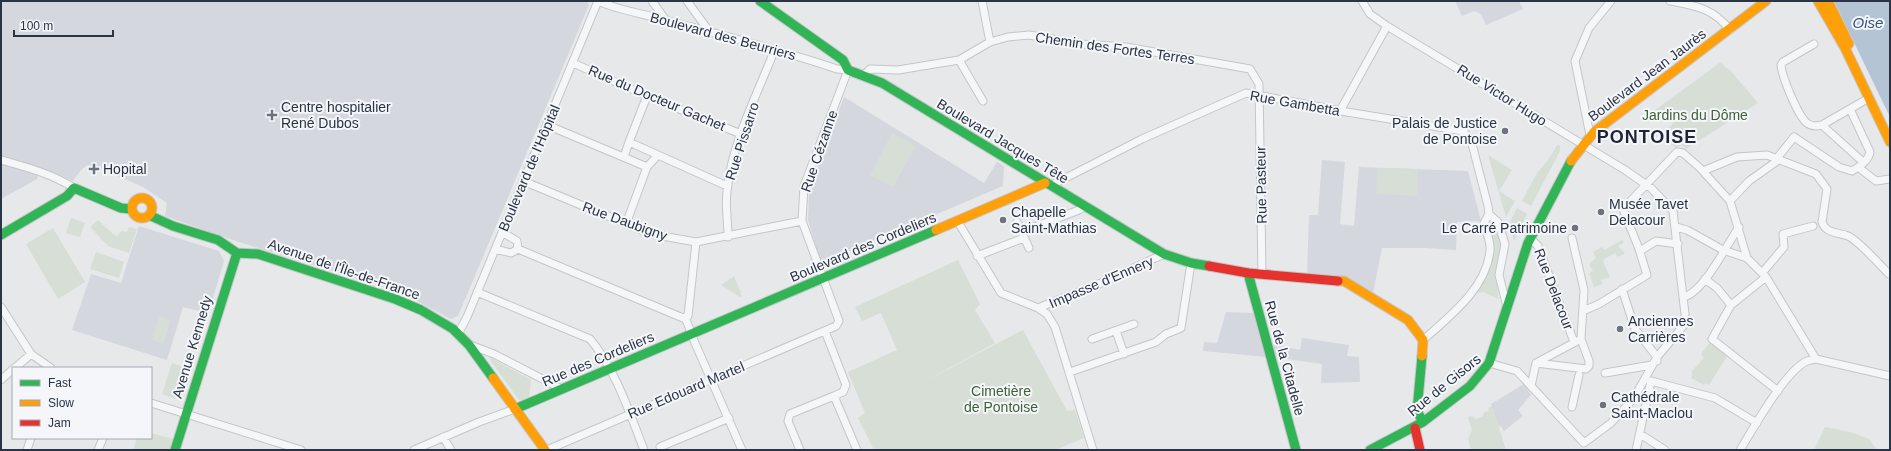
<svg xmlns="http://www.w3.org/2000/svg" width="1891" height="451" viewBox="0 0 1891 451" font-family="Helvetica,sans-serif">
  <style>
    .built { fill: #d4d7dd }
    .green { fill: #d6ded6 }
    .water { fill: #b4c4d5 }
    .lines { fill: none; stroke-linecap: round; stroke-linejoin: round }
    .street-casing { stroke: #c4c6c8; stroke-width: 9 }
    .fast-casing { stroke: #c4c6c8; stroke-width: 11 }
    .slow-casing { stroke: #c4c6c8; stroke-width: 11 }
    .jam-casing { stroke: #c4c6c8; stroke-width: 11 }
    .street { stroke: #f5f6f7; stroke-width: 7 }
    .fast { stroke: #30b455; stroke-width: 9 }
    .slow { stroke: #ff9f0a; stroke-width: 9 }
    .jam { stroke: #e5322d; stroke-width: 9 }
    .poi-dot { fill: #6c737f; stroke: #f4f6f9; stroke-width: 1.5 }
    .labels { text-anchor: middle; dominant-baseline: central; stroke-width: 4; stroke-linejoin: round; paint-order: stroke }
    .street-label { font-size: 14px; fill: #2b3445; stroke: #f4f6f9 }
    .poi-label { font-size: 14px; fill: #2b3445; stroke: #f4f6f9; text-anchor: start }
    .park-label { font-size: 14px; fill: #3f6138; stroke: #f4f6f9 }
    .water-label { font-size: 15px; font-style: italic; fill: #34527a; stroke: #f4f6f9 }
    .district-label { font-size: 18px; font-weight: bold; letter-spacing: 1px; fill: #1d2536; stroke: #f4f6f9 }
  </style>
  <rect width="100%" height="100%" fill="#e6e8ea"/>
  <path class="built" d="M1,1h586l2,4 -131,311 -7,3 -51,-27 -164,-51 -71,-25 2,-13 -24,-16 -48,-21 -8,-1 -6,5 -8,11 -32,-13 -4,11 -36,20z
    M1455,1h64l4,8 -37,16 -5,-11 -7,-3 -12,5z
    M844,97l140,86 13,-21 7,4 -1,20 -182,77 -13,-43 1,-29z
    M1322,160l23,2 -5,62 14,2 5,-59 109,4 13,50 -24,1 -1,28 -31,-2h-43l-9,45 -26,-15 -40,-4 2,-59h9z
    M139,226l80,25 5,10 -15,50 -6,1 -20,-5 -16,53 -95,-30 19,-56 30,9z
    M1226,312l29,1 11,44 -63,-6 1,-9 13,1z
    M1302,338l47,7 -2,11 12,1 1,25 -39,1 1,-19 -49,-7 -4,-13 31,6z
    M1524,384l7,11 -13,15 5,6 -19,15 -3,-5 -2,1 -8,-23z"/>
  <path class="green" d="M1721,62l4,5 5,3 28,33 -72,46 -4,-4 -6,3 -8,-6 -3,-4 6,-4 -3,-6 4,-3 1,-3 -2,-4h-3l-5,2 -3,-6 -6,3 -3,-4z
    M892,133l24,13 -23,41 -23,-12z
    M1558,144l2,2v5l-29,55 -9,-5 15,-28 11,-13z
    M1488,155l24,15 -13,21 16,10 -9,16z
    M1378,168l40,1 -1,27 -41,-2z
    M1517,208l10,6 -13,27 -3,-11 1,-4 -3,-2z
    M71,218l14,5 -5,14 -14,-4z
    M98,220l15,14 4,2 4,-5 6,1 2,-5 8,2 -8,24 -21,-7 -17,-18v-2z
    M1489,225h4l2,2 7,19 -5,29 1,24 -14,-7 -9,1 18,-41z
    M53,228l32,54 -27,17 -32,-55z
    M1622,240l2,3 -6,3 7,7 -7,4 -3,-4 -11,6 -1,3 7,15 -9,3 2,4 -9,3 -5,-14 4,-2 -4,-7 7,-6 -3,-6 9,-5 2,3z
    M96,252l28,10 -5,16 -29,-9z
    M958,260l22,44 -5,6 20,33 -75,41 103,-54 44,81 8,-1 9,28 -29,12h-181l-16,-32 7,-5 -17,-41 49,-22 -16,-37 -19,8 -7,-14z
    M734,276l8,20 -2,1 -19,-12z
    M159,316l12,4 -8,24 -11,-4z
    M1711,341l18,12 -20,32 -4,-2 -1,2 -13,-7 2,-4 -2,-2 13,-14 -3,-4z
    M491,358l40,22 -2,19 -6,2 -4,-1 -29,-40z
    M172,363l14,5 -10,31 -14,-5z
    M1492,406l14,44h-35l-3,-11 4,-9 -4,-13 4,-1 4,3 7,-3 1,-4 5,-1 -1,-3z
    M1825,427l25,5 19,7 8,11h-63z
    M151,433l22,6 -3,11h-37l4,-12h14z"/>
  <path class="water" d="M1834,1h56v116z"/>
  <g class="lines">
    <defs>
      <path id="street" d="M652,1l13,18
        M687,1l22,30
        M982,1l8,41
        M1362,1l8,13 17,12 238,144 26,18 22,23 12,103 -1,11 -27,32 -23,41 -23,25 -27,20
        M1670,1c26,5 43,7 60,29
        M1814,44l-31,18 -2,3c1,12 17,51 26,58 5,4 10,3 15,2l47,-27
        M959,60l24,41
        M573,63l74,33 94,38
        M864,75l6,-6 28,1 61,-10 31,-18 18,-5 21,-2 52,9 45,3 124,22 9,15 3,191
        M1340,111l47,-85
        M547,125l100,42 11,-12 -29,-13 -5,15
        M1822,125l41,37
        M1590,135l-15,-74 14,-33 22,-27
        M629,142l18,-46
        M658,155l69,31
        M1777,158l17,-21 45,30 13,4c7,-4 17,-11 18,-19l-20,-43
        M1,160c25,7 51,14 73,28
        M1858,167l18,14 14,-2
        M1703,171l34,-14 30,-2 49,19 11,15 -5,33c4,12 16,10 26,14 10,4 32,29 41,38
        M523,181l128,53 45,8 106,-21
        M1050,186l92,-47 104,-46 101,19 116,19 8,9 17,66 1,8 -5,9c2,8 7,19 6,27 -3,38 -41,67 -67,90
        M1730,201l19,-20 31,-22
        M1489,214l9,8 7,22 -6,31 8,32
        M958,222l43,71 37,15 9,6 8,13 38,123
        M1017,222l12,26
        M626,224l21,-57
        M1676,227l11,3 36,20 24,8
        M502,232l15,9 1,8
        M1021,232l58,-22 5,-3
        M728,237c0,-15 -3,-31 -1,-46 5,-49 30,-96 48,-142
        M1530,238l8,8 36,96
        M1572,238l12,52 -3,49
        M495,249l16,4 7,-4
        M518,249l165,69 2,-1 10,26 47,107
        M1640,251l16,-10 22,3
        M977,256l47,-18
        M1762,273l22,-26 -1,-13 30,-8
        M1766,277l-35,28 -19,34 66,52
        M1705,279l12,9 14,17
        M1622,289l13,40 22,28v4
        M477,292l113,47c25,29 40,75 54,111
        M1683,297c20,-3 44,-53 56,-70
        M1,307l30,47 20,14
        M1038,308l63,-25 63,-29
        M1583,311l16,-7 48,-29 -8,-26 -16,-40 54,-57 6,1 17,15 30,33 17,57 19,19 50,82
        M685,317l3,-1 8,-74
        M825,331l21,54 -3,7 -9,4 23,54
        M1116,331l8,23
        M458,334l9,-17 131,-316
        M1092,339l42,-15
        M470,345l24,9 64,33 2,3
        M1489,363l28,8 67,72
        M15,368l16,-14
        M1070,372l86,-30 10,-8 15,-6 10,-65
        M1605,373l47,-8
        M1,380l12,-11
        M1531,386l5,-23 45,-24 8,22v5l-3,3 -50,-6
        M151,403l150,47
        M1572,407l7,-32
        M1640,434l25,16
        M443,437l8,13
        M660,447l69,-29
        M27,450l4,-12
        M98,450l5,-12
        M414,450l65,-28 36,-13
        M547,450l289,-124 3,-5 -37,-100 2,-35 44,-116 -11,-1c-55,-19 -112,-33 -168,-48 -23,-7 -49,-10 -71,-20
        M800,450l-12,-29 2,-7 44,-18
        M1636,450l15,-69 64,17 42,25
        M1740,450c13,-21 45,-79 67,-89 2,-1 6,-1 9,-2l74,17"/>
      <path id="fast" d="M760,1l83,59 5,10 34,13 282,171 27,9 18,3
        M151,216l22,10 45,14 19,13 21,1 137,45 26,11 32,19 16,16 24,33
        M1,235l66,-39 7,-8 47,20 10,1
        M1248,273l48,177
        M1422,356l-5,55 6,11
        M515,409l421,-179
        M175,450l62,-197
        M1370,450l53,-28 47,-36 19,-23 39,-120 43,-82"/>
      <path id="slow" d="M1818,1l27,47 45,94
        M1828,1l21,43
        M1571,161l23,-29 172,-131
        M132 208a10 10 0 1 1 20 0a10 10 0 1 1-20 0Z
        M936,230l109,-47
        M1338,281h6l64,39 15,20 -1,16
        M493,378l52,72"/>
      <path id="jam" d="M1209,266l39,7 90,8
        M1415,428l5,22"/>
    </defs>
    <use href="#street" class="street-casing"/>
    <use href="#fast" class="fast-casing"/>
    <use href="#slow" class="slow-casing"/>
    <use href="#jam" class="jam-casing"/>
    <use href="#street" class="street"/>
    <use href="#fast" class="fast"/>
    <use href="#slow" class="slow"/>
    <use href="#jam" class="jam"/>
  </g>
  <g class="poi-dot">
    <path d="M270 109h4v4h4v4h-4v4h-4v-4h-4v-4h4z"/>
    <circle cx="1505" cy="131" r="4"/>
    <path d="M92 163h4v4h4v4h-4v4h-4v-4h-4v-4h4z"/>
    <circle cx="1601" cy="212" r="4"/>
    <circle cx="1003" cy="220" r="4"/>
    <circle cx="1575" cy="228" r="4"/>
    <circle cx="1620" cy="329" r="4"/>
    <circle cx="1603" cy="405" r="4"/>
  </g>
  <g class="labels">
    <g class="street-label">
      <text transform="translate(723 36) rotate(15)">Boulevard des Beurriers</text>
      <text transform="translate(1115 48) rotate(8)">Chemin des Fortes Terres</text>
      <text transform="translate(1647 75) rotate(-37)">Boulevard Jean Jaurès</text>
      <text transform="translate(1502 95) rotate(32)">Rue Victor Hugo</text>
      <text transform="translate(657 98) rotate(23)">Rue du Docteur Gachet</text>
      <text transform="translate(1295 103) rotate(10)">Rue Gambetta</text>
      <text transform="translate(742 141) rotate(-72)">Rue Pissarro</text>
      <text transform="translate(1003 141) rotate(31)">Boulevard Jacques Tête</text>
      <text transform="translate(819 151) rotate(-71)">Rue Cézanne</text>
      <text transform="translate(529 168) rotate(-67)">Boulevard de l'Hôpital</text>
      <text transform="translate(1261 185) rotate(-91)">Rue Pasteur</text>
      <text transform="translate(625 221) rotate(20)">Rue Daubigny</text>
      <text transform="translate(863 247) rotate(-23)">Boulevard des Cordeliers</text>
      <text transform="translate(344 269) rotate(19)">Avenue de l'Île-de-France</text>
      <text transform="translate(1101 282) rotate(-23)">Impasse d'Ennery</text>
      <text transform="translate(1554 289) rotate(69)">Rue Delacour</text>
      <text transform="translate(192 347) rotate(-73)">Avenue Kennedy</text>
      <text transform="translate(1285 358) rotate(75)">Rue de la Citadelle</text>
      <text transform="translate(598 359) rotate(-23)">Rue des Cordeliers</text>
      <text transform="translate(1444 385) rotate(-39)">Rue de Gisors</text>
      <text transform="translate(686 390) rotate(-23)">Rue Edouard Martel</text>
    </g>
    <g class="poi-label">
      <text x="281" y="107">Centre hospitalier<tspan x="281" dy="16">René Dubos</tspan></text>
      <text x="1497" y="123" text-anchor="end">Palais de Justice<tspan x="1497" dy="16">de Pontoise</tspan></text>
      <text x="103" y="169">Hopital</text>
      <text x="1609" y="204">Musée Tavet<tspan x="1609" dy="16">Delacour</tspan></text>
      <text x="1011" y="212">Chapelle<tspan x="1011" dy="16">Saint-Mathias</tspan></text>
      <text x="1567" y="228" text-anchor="end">Le Carré Patrimoine</text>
      <text x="1628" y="321">Anciennes<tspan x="1628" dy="16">Carrières</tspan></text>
      <text x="1611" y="397">Cathédrale<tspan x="1611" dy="16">Saint-Maclou</tspan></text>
    </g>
    <g class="park-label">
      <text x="1695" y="115">Jardins du Dôme</text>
      <text x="1001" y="391">Cimetière<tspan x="1001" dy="16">de Pontoise</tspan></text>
    </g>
    <g class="water-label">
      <text x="1868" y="22">Oise</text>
    </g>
    <g class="district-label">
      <text x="1647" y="137">PONTOISE</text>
    </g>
  </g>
  <rect width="1891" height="451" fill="none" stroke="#2b3445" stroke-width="4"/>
  <rect x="12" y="367" width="140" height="72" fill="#f4f6f9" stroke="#a4a8b1"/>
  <rect x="20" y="380" width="20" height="6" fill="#30b455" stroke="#a4a8b1"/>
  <text x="48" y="387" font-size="12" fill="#2b3445">Fast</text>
  <rect x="20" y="400" width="20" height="6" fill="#ff9f0a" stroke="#a4a8b1"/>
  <text x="48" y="407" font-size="12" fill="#2b3445">Slow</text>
  <rect x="20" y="420" width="20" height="6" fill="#e5322d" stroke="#a4a8b1"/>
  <text x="48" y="427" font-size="12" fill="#2b3445">Jam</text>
  <path d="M14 30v6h99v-6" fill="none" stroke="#2b3445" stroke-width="2"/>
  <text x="20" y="30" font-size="12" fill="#2b3445" stroke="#f4f6f9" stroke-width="3" paint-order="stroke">100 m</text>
</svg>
